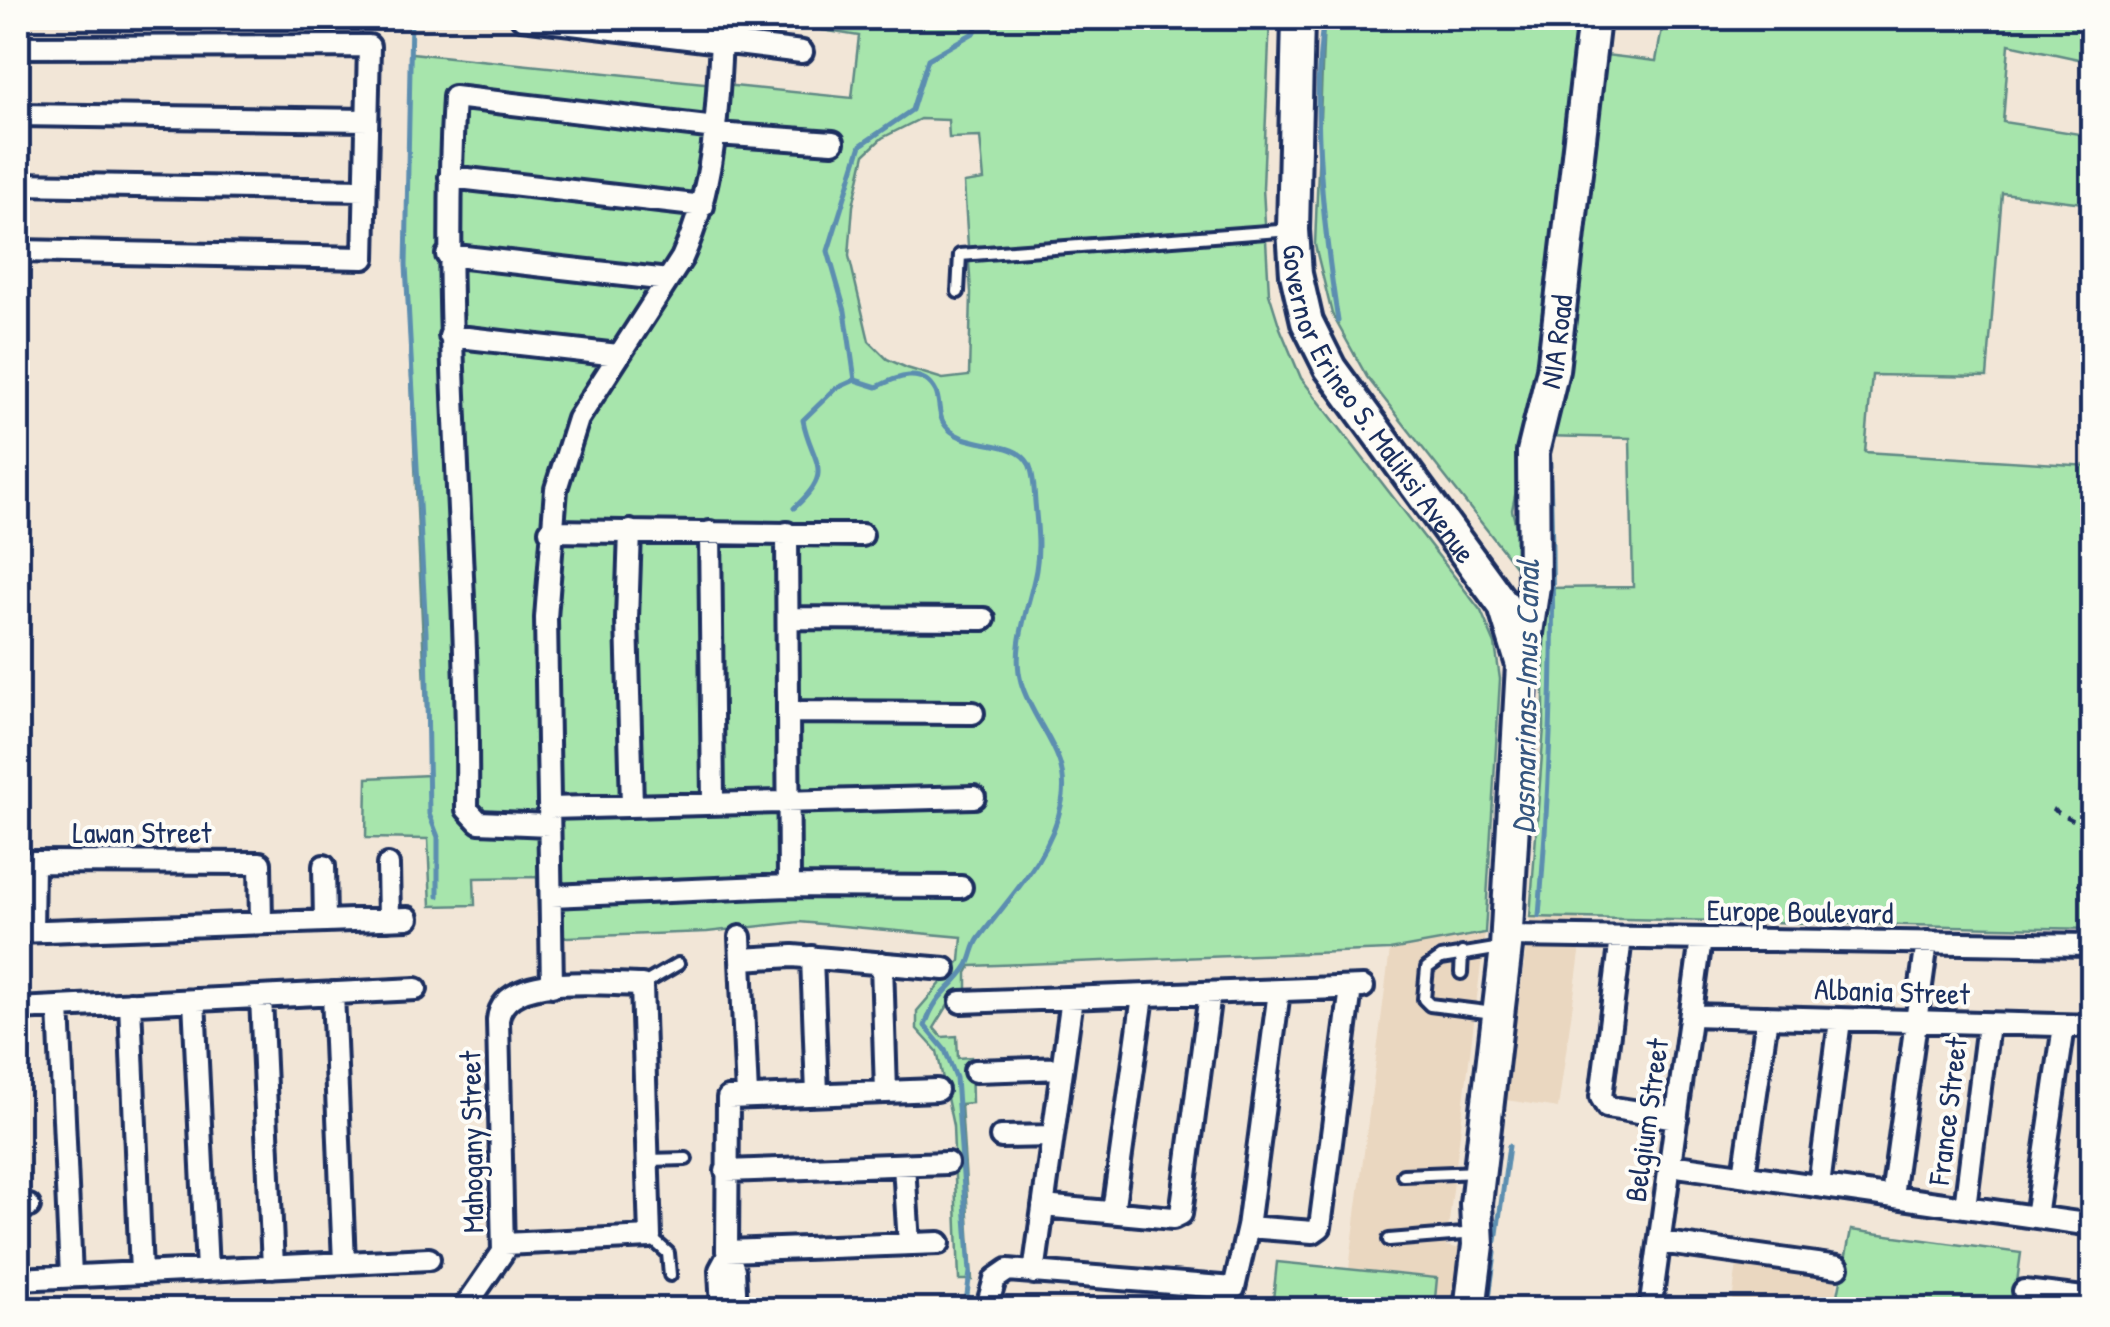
<svg xmlns="http://www.w3.org/2000/svg" width="2110" height="1327" viewBox="0 0 2110 1327" font-family="'Patrick Hand',sans-serif">
  <style>
    .built { fill: #ead7c0 }
    .green { fill: #a7e5ac; stroke: #618a85; stroke-width: 2.5; fill-rule: evenodd }
    .lines { fill: none; stroke-linecap: round; stroke-linejoin: round }
    .stream { stroke: #5b8eb0; stroke-width: 5 }
    .lane-casing { stroke: #1b2f5e; stroke-width: 18 }
    .street-casing { stroke: #1b2f5e; stroke-width: 28 }
    .secondary-casing { stroke: #1b2f5e; stroke-width: 38 }
    .path { stroke: #1b2f5e; stroke-width: 4; stroke-dasharray: 8 8; stroke-linecap: butt }
    .lane { stroke: #fdfcf7; stroke-width: 10 }
    .street { stroke: #fdfcf7; stroke-width: 20 }
    .secondary { stroke: #fdfcf7; stroke-width: 30 }
    .labels { text-anchor: middle; dominant-baseline: central; stroke-width: 8; stroke-linejoin: round; paint-order: stroke }
    .street-label { font-size: 30px; fill: #1b2f5e; stroke: #fdfcf7 }
    .water-label { font-size: 32px; font-style: italic; fill: #365780; stroke: #fdfcf7 }
  </style>
  <rect width="100%" height="100%" fill="#f2e6d7"/>
  <filter id="ink" filterUnits="userSpaceOnUse"><feTurbulence type="fractalNoise" baseFrequency=".01" numOctaves="2"/><feDisplacementMap in="SourceGraphic" scale="20" xChannelSelector="R" yChannelSelector="G"/><feConvolveMatrix kernelMatrix="1 2 1 2 8 2 1 2 1" color-interpolation-filters="sRGB"/></filter>
  <g filter="url(#ink)">
    <path class="built" d="M1530,917l55,1 -27,190 -52,-8z
      M1485,933l-39,313 22,4 -8,59h-26l3,-31 -88,-9 41,-319z
      M1737,1263l101,14 -3,32 -104,1z"/>
    <path class="green" d="M827,18h443l-7,170 6,105 11,35 21,50 180,233 14,33 5,35 -15,254 -95,17 -419,16 -4,7v20l-14,4 -19,31 8,9 15,-1 1,22 13,-1 1,46 -11,1 11,176h-13l-6,-154 -16,-75 -20,-22v-18l43,-50 2,-24 -163,-15 -92,10 -168,6 -2,-61 -63,1 1,27 -44,1 -3,-67 -62,-1 1,-60 62,-3 -23,-510 5,-212 441,45 7,-62 -37,-6zM920,119l28,1 1,18 31,-1 4,43 -20,3 7,110 -2,83 -26,3 -36,-11 -20,-9 -18,-18 -20,-85 4,-50 12,-52 17,-16z
      M1324,18h259l-39,337 -32,155 12,48 -4,14 -153,-195 -35,-63 -17,-69z
      M1602,18h9l-6,37 51,6 8,-43h428v44l-83,-18 -6,78 89,14v68l-90,-11 -15,184 -115,-2 -7,77 224,14 3,-15v478l-562,-12 14,-190v-139l89,-1 -3,-149 -88,-2z
      M1851,1230l170,23 -6,44 22,4 -1,9h-201z
      M1277,1262l160,16 -3,31h-162z"/>
    <g class="lines">
      <path class="stream" d="M411,18l-5,247 20,367 3,182 9,23v59
        M1324,18c-14,88 0,214 14,303
        M1560,183l12,-108
        M1538,372l19,-163
        M1549,443l1,24
        M794,508c43,-38 17,-45 9,-88l32,-31 20,-9
        M1539,916c12,-146 17,-290 11,-437
        M1496,1241l13,-95
        M1489,1298l6,-45
        M965,1310l5,-38 -14,-194 -11,-28 -20,-24c12,-36 26,-34 43,-61 5,-9 5,-20 12,-28 31,-42 71,-81 82,-135 10,-48 -29,-77 -41,-120 -10,-36 9,-77 15,-112 4,-23 1,-45 -1,-68 -1,-12 -1,-28 -6,-38 -15,-28 -69,-12 -86,-42 -5,-9 -3,-21 -7,-30 -13,-26 -40,-15 -59,-5l-22,-7 -10,-69 -17,-60 28,-90 5,-16 51,-35 16,-51 47,-27 2,-14
        M1488,1310v-5"/>
      <defs>
        <path id="lane" d="M958,292l2,-37 332,-25
          M1461,973l1,-20
          M642,985l36,-21
          M1494,1013l-64,-8 -6,-6 3,-31 14,-10 60,-10
          M648,1160l38,-1
          M1403,1175l76,-3
          M650,1237l18,16 2,22
          M1389,1240l87,-7"/>
        <path id="street" d="M522,18l280,34
          M18,47l351,-1 -5,212 -346,-7
          M18,115l349,5
          M716,134l117,8
          M450,177l253,29
          M18,184l347,6
          M447,255l221,25
          M450,336l168,19
          M550,531l312,4
          M630,531l-3,88 5,186
          M710,532l3,270
          M787,533l2,353
          M788,618l196,1
          M788,712l185,1
          M549,808l425,-11
          M549,825l-70,-3 -12,-13c3,-238 -27,-474 -13,-712l262,31
          M388,865l1,54
          M324,866l1,55
          M551,896l238,-10 172,1
          M32,931l1,-69 227,1 1,60
          M18,932l390,-14
          M1507,936l585,9
          M740,937l7,159
          M1621,938l-20,159 6,10 70,11
          M812,957l5,137
          M742,959l51,-3 152,13
          M882,963l4,129
          M552,986l-6,-368 10,-129 22,-70 104,-161c35,-77 36,-157 40,-240
          M333,993l11,270
          M261,997l12,270
          M194,1000l13,270
          M961,1002l402,-15
          M130,1003l11,270
          M59,1007l12,269
          M18,1009l398,-20
          M1691,1015l401,11
          M975,1071l87,-3
          M1001,1137l52,-1
          M904,1165l5,79
          M1670,1165l422,60
          M726,1171l221,-8
          M1744,1175l23,-158
          M1819,1186l21,-166
          M1892,1196l35,-254
          M18,1206h11
          M1043,1206l130,12 8,-4 29,-221
          M1965,1207l23,-183
          M1113,1212l30,-216
          M2036,1217l28,-191
          M1248,1227l65,5 7,-5 31,-239
          M1660,1242l178,25
          M727,1251l212,-8
          M1034,1273l38,-275
          M18,1279l411,-20
          M2024,1291l68,8
          M463,1310l40,-58 -5,-232c5,-49 106,-35 144,-35l8,252 -146,7
          M722,1310l-2,-40 7,-13
          M736,1310l-2,-40 -7,-19 1,-153 209,-8
          M986,1310l9,-31 13,-9 226,18 14,-61 31,-236
          M1650,1310l51,-371"/>
        <g id="secondary">
          <path id="s1" d="M1298,18l-5,212 3,44 11,48 23,46 174,238 18,59 -16,282 -30,257 2,41 -8,65"/>
          <path id="s2" d="M1524,653l10,-67 -1,-134 20,-82 41,-352"/>
        </g>
      </defs>
      <use href="#lane" class="lane-casing"/>
      <use href="#street" class="street-casing"/>
      <use href="#secondary" class="secondary-casing"/>
      <path class="path" d="M2052,809l40,21
        M2078,886l14,-11"/>
      <use href="#lane" class="lane"/>
      <use href="#street" class="street"/>
      <use href="#secondary" class="secondary"/>
    </g>
  </g>
  <g class="labels">
    <g class="street-label">
      <text stroke="none"><textPath href="#s2" startOffset="315">NIA Road</textPath></text>
      <text stroke="none"><textPath href="#s1" startOffset="410">Governor Erineo S. Maliksi Avenue</textPath></text>
      <text x="142" y="832">Lawan Street</text>
      <text transform="translate(1800 911) rotate(1)">Europe Boulevard</text>
      <text transform="translate(1892 991) rotate(2)">Albania Street</text>
      <text transform="translate(1947 1111) rotate(-83)">France Street</text>
      <text transform="translate(1646 1120) rotate(-82)">Belgium Street</text>
      <text transform="translate(471 1142) rotate(-91)">Mahogany Street</text>
    </g>
    <g class="water-label">
      <text transform="translate(1525 697) rotate(-89)">Dasmarinas-Imus Canal</text>
    </g>
  </g>
  <rect width="2110" height="1327" fill="none" stroke="#fdfcf7" stroke-width="60"/>
  <rect x="30" y="30" width="2050" height="1267" fill="none" stroke="#1b2f5e" stroke-width="4" filter="url(#ink)"/>
</svg>
